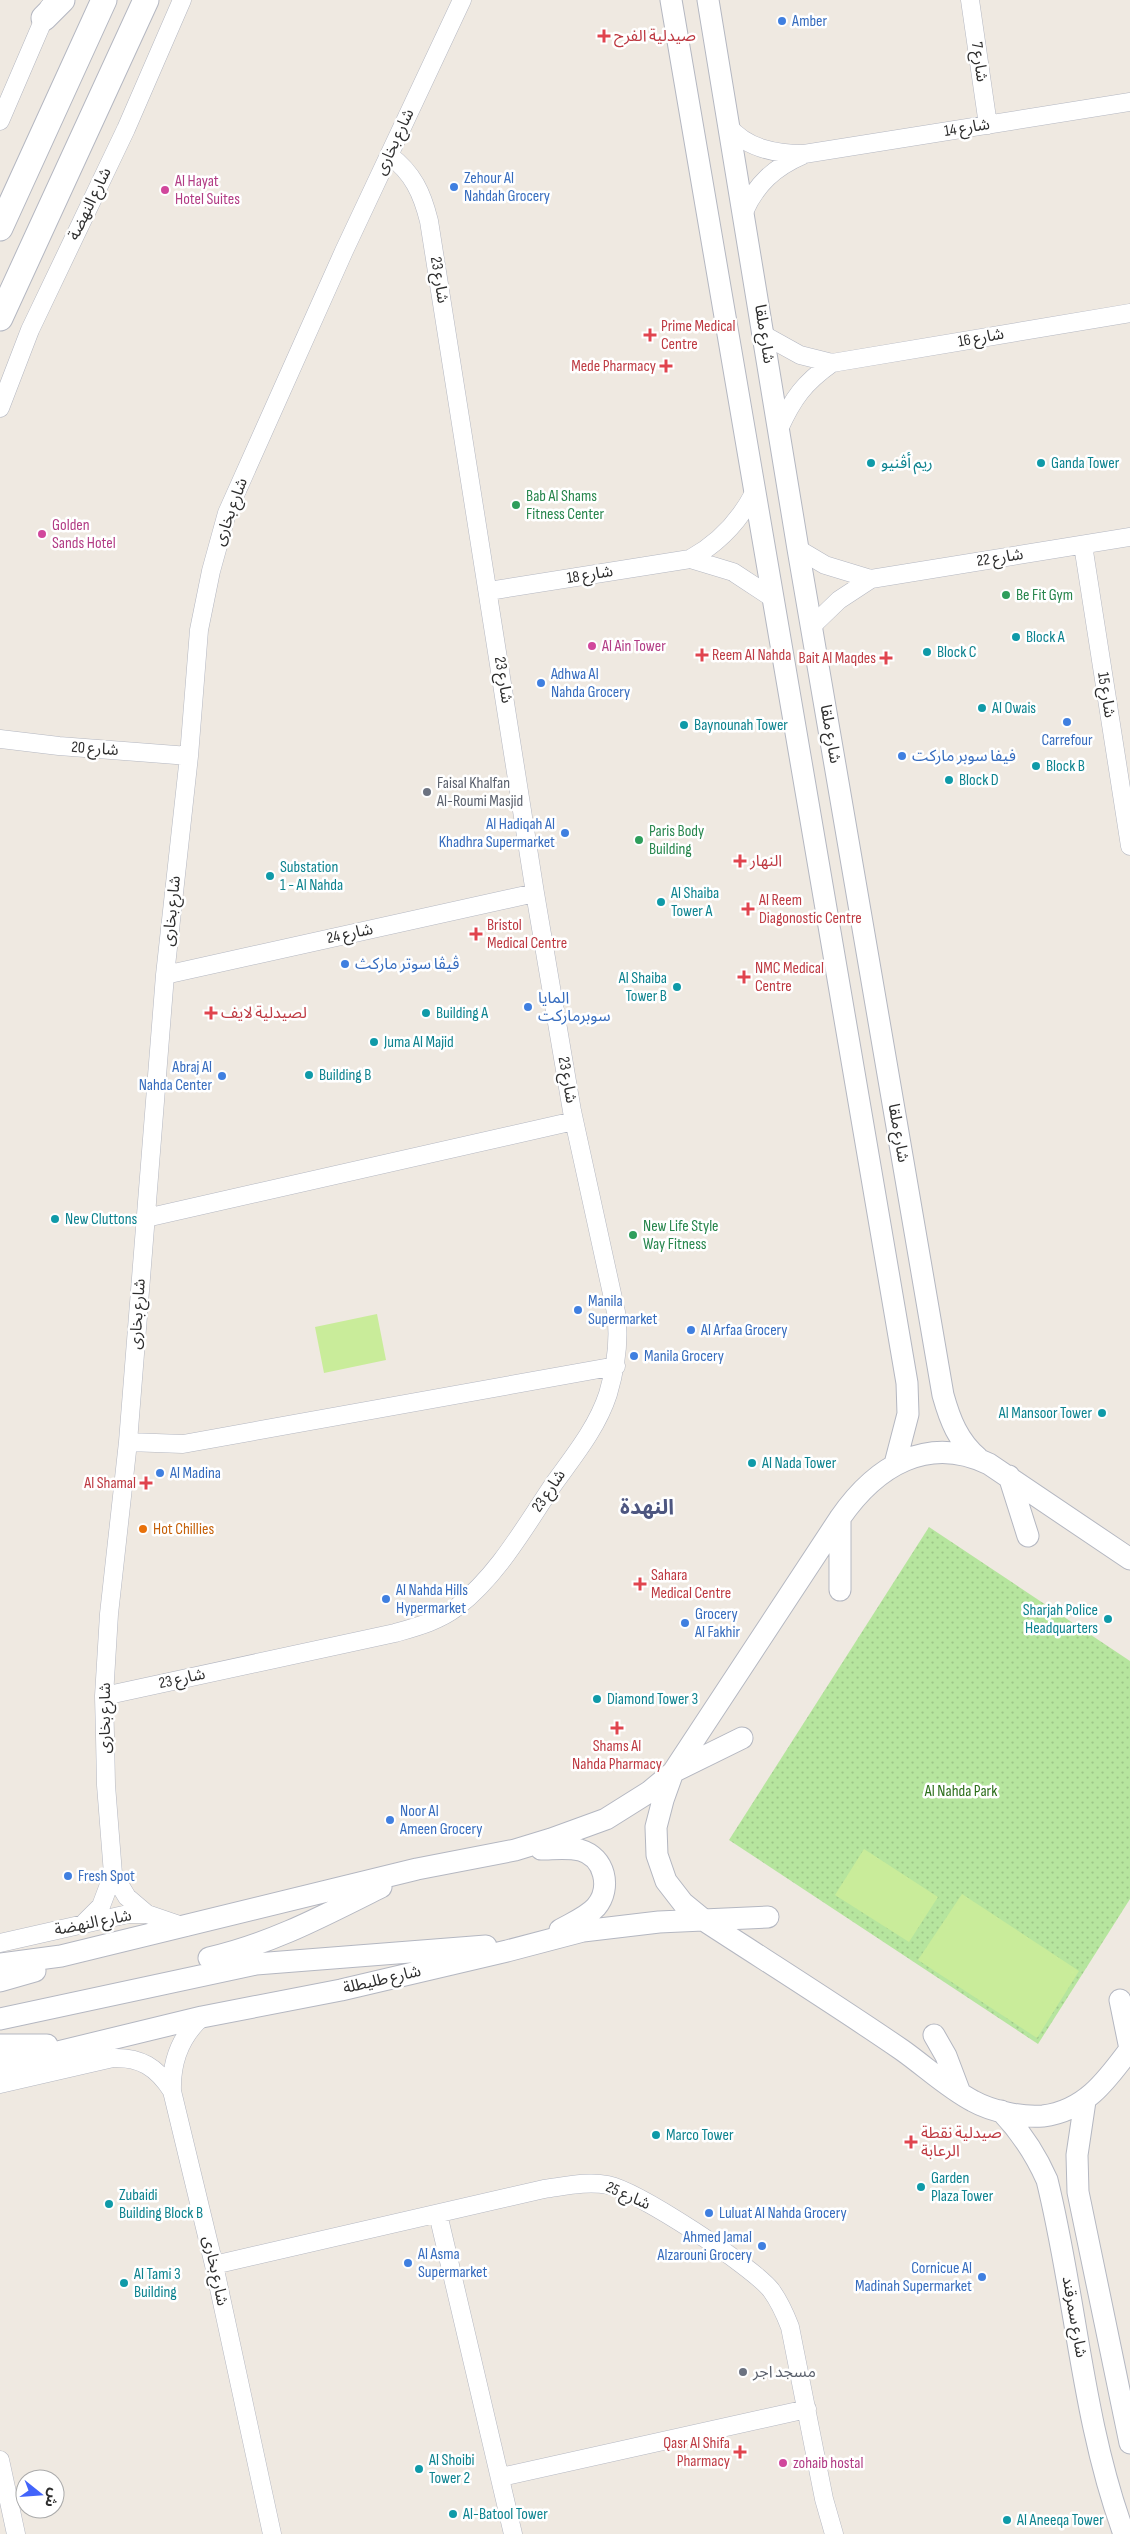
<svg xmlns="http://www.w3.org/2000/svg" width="1130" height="2534" viewBox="0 0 1130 2534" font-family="'Sofia Sans Condensed','Noto Sans Arabic',sans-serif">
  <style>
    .grass { fill: url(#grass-dots) }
    .pitch { fill: #c9ec9a }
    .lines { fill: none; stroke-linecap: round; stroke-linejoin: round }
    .minor-casing { stroke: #b4b7c1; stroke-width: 19 }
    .tertiary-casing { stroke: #b4b7c1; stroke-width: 23 }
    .secondary-casing { stroke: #b4b7c1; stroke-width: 27 }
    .minor { stroke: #fff; stroke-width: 18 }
    .tertiary { stroke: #fff; stroke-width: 21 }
    .secondary { stroke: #fff; stroke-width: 25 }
    .shop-dot { fill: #3f7fe0; stroke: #fff; stroke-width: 2 }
    .health-dot { fill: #e0444e; stroke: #fff; stroke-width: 2 }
    .hotel-dot { fill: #d1479c; stroke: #fff; stroke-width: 2 }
    .culture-dot { fill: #0f9aa8; stroke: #fff; stroke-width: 2 }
    .leisure-dot { fill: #2e9e5b; stroke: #fff; stroke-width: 2 }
    .worship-dot { fill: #6b7280; stroke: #fff; stroke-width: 2 }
    .food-dot { fill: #e8710a; stroke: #fff; stroke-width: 2 }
    .labels { text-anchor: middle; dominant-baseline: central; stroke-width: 5; stroke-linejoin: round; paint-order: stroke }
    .shop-label { font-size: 16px; fill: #366cbe; stroke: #fff; text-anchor: start }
    .health-label { font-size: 16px; fill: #be3a42; stroke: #fff; text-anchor: start }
    .street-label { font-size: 16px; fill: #2e2e2e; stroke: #fff }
    .hotel-label { font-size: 16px; fill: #b23c85; stroke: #fff; text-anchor: start }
    .culture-label { font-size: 16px; fill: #0d838f; stroke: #fff; text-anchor: start }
    .leisure-label { font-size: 16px; fill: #27864d; stroke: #fff; text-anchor: start }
    .worship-label { font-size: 16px; fill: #5b616d; stroke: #fff; text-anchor: start }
    .food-label { font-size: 16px; fill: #c56008; stroke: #fff; text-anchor: start }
    .park-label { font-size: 16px; fill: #2c6e1b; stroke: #fff }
    .district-label { font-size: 21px; font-weight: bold; fill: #4d5680; stroke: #fff }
  </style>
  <defs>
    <pattern id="grass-dots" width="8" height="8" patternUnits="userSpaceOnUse" patternTransform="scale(1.25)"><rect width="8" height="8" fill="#b6e59e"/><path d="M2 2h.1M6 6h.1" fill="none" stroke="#9dc588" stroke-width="1.8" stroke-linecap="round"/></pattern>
  </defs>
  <rect width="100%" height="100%" fill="#efe9e1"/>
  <path class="grass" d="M929,1527l201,134v238l-92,145 -309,-204z"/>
  <path class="pitch" d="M377,1314l9,46 -62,13 -9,-46z
    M864,1849l74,48 -29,45 -74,-47z
    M962,1894l117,77 -42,67 -119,-78z"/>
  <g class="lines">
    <defs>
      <path id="minor" d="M970,0l18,125
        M0,121l49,-114
        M728,126c19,23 48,28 76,28l326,-52
        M744,212c12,-28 31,-45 59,-57
        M764,335l36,20 32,8 298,-50
        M0,408l30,-78 96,-201 56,-129
        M779,429c14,-31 25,-46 53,-66
        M1083,545l47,301
        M798,549l27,16 46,14 259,-42
        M690,559l43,13 38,25
        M489,591l201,-32c29,-16 49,-37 64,-66
        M812,626l27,-26 32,-21
        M0,739l59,7 130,10
        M165,975l370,-82
        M146,1218l428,-97
        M128,1442l55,2 433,-78
        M104,1696l291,-63c21,-6 44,-12 62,-26 41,-32 67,-79 96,-122 20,-28 44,-57 55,-91 8,-27 12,-53 8,-82l-44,-201 -37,-218 -106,-672c-7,-28 -16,-48 -40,-66
        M113,1874l14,23 20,17
        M85,1922l16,-16 12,-32 -7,-89 -1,-49 -1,-40 5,-82 19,-172 37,-467 24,-219 10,-126 12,-59 16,-58 117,-262 118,-251
        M0,1943l128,-29h19l38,13
        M202,2017c-22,20 -31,44 -30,74l42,174 58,269
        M0,2084l113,-26c27,-1 44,9 59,33
        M438,2214l75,320
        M214,2265l330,-76c22,-3 43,-8 64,-4 30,6 144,81 163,105 8,11 14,24 19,37l34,172 10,35
        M0,2460l16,74
        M501,2477l306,-68"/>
      <path id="tertiary" d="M671,0l236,1383 1,31 -13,50
        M708,0l90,549 145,846c7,25 15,46 35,63
        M1009,1476l19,60
        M840,1590v-72
        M541,1849c12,0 27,-2 39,1 25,7 32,38 16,57 -9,10 -24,16 -36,23
        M209,1958c62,-14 116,-43 172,-71
        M0,1964l61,-8 356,-87 98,-19 36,-11 55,-20 43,-27 24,-20 69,-34
        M0,1981l35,-10
        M1120,2000l10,49c-23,31 -45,62 -87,67 -21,2 -52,-5 -70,-15 -25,-13 -47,-34 -71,-51 -64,-44 -131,-86 -197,-129l-22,-18 -17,-22 -9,-26 -1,-28 7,-27 10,-28 167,-254c36,-52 88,-84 149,-54l141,95
        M0,2019l256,-55 230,-18
        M934,2035l12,21 14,37
        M0,2045h47
        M0,2066l202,-49 139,-27 166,-39 76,-20 76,-9 109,-5
        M1085,2101l-8,54 1,37 52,251
        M1001,2111c20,21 34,42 46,69 29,117 35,240 77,354"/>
      <path id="secondary" d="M44,18l18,-18
        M0,228l104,-228
        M0,318l146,-318"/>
    </defs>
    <use href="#minor" class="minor-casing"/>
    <use href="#tertiary" class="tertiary-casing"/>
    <use href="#secondary" class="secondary-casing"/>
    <use href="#minor" class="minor"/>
    <use href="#tertiary" class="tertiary"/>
    <use href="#secondary" class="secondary"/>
  </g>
  <g class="shop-dot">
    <circle cx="782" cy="21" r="5"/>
    <circle cx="454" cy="187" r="5"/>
    <circle cx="541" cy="683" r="5"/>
    <circle cx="1067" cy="722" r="5"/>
    <circle cx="902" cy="756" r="5"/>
    <circle cx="565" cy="833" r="5"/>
    <circle cx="345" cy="964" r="5"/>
    <circle cx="528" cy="1007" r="5"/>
    <circle cx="222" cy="1076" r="5"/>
    <circle cx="578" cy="1310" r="5"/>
    <circle cx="691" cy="1330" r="5"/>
    <circle cx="634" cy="1356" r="5"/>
    <circle cx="160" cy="1473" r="5"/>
    <circle cx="386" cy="1599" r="5"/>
    <circle cx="685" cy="1623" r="5"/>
    <circle cx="390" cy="1820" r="5"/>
    <circle cx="68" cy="1876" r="5"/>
    <circle cx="709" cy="2213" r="5"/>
    <circle cx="762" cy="2246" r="5"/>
    <circle cx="408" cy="2263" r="5"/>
    <circle cx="982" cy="2277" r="5"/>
  </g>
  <g class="health-dot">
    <path d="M601.5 28.5h5v5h5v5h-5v5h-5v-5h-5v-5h5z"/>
    <path d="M647.5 327.5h5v5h5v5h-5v5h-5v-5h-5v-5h5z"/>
    <path d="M663.5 358.5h5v5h5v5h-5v5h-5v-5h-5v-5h5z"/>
    <path d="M699.5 647.5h5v5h5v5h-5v5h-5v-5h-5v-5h5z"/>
    <path d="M883.5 650.5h5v5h5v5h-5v5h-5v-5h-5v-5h5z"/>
    <path d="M737.5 853.5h5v5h5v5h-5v5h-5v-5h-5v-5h5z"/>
    <path d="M745.5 901.5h5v5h5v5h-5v5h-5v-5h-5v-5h5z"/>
    <path d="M473.5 926.5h5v5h5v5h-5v5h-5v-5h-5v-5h5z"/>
    <path d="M741.5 969.5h5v5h5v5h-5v5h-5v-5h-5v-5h5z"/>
    <path d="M208.5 1005.5h5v5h5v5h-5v5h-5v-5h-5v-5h5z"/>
    <path d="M143.5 1475.5h5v5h5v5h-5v5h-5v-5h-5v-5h5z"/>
    <path d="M637.5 1576.5h5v5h5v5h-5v5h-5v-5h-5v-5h5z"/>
    <path d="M614.5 1720.5h5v5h5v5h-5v5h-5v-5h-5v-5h5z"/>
    <path d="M908.5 2134.5h5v5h5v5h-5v5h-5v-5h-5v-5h5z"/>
    <path d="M737.5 2444.5h5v5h5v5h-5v5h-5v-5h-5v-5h5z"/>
  </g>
  <g class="hotel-dot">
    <circle cx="165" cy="190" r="5"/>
    <circle cx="42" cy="534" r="5"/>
    <circle cx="592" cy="646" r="5"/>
    <circle cx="783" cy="2463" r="5"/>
  </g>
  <g class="culture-dot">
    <circle cx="871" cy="463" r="5"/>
    <circle cx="1041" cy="463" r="5"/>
    <circle cx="1016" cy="637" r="5"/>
    <circle cx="927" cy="652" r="5"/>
    <circle cx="982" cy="708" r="5"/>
    <circle cx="684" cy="725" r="5"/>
    <circle cx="1036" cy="766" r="5"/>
    <circle cx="949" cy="780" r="5"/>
    <circle cx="270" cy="876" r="5"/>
    <circle cx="661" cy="902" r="5"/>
    <circle cx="677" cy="987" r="5"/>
    <circle cx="426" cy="1013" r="5"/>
    <circle cx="374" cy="1042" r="5"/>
    <circle cx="309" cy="1075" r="5"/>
    <circle cx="55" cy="1219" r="5"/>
    <circle cx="1102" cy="1413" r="5"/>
    <circle cx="752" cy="1463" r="5"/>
    <circle cx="1108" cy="1619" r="5"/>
    <circle cx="597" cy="1699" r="5"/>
    <circle cx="656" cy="2135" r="5"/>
    <circle cx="921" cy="2187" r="5"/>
    <circle cx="109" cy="2204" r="5"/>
    <circle cx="124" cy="2283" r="5"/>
    <circle cx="419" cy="2469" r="5"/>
    <circle cx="453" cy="2514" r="5"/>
    <circle cx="1007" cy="2520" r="5"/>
  </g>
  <g class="leisure-dot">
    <circle cx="516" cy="505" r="5"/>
    <circle cx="1006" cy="595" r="5"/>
    <circle cx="639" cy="840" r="5"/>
    <circle cx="633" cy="1235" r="5"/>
  </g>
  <g class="worship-dot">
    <circle cx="427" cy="792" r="5"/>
    <circle cx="743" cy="2372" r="5"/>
  </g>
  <circle class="food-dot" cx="143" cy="1529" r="5"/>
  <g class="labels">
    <g class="shop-label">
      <text x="792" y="21">Amber</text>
      <text x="464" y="178">Zehour Al<tspan x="464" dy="18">Nahdah Grocery</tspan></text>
      <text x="551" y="674">Adhwa Al<tspan x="551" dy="18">Nahda Grocery</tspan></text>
      <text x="1067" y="740" text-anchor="middle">Carrefour</text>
      <text x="912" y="756">فيفا سوبر ماركت</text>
      <text x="555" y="824" text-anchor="end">Al Hadiqah Al<tspan x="555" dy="18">Khadhra Supermarket</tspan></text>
      <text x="355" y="964">ڤيڤا سوتر ماركث</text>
      <text x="538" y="998">المايا<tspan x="538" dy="18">سوبرماركت</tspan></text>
      <text x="212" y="1067" text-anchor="end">Abraj Al<tspan x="212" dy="18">Nahda Center</tspan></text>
      <text x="588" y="1301">Manila<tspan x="588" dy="18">Supermarket</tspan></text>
      <text x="701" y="1330">Al Arfaa Grocery</text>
      <text x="644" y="1356">Manila Grocery</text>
      <text x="170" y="1473">Al Madina</text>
      <text x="396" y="1590">Al Nahda Hills<tspan x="396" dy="18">Hypermarket</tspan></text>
      <text x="695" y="1614">Grocery<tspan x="695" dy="18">Al Fakhir</tspan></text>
      <text x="400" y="1811">Noor Al<tspan x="400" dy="18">Ameen Grocery</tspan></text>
      <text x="78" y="1876">Fresh Spot</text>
      <text x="719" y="2213">Luluat Al Nahda Grocery</text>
      <text x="752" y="2237" text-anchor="end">Ahmed Jamal<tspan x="752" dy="18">Alzarouni Grocery</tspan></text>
      <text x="418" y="2254">Al Asma<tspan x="418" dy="18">Supermarket</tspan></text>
      <text x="972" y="2268" text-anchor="end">Cornicue Al<tspan x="972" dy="18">Madinah Supermarket</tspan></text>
    </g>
    <g class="health-label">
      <text x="614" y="36">صيدلية الفرح</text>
      <text x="661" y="326">Prime Medical<tspan x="661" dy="18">Centre</tspan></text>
      <text x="656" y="366" text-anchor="end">Mede Pharmacy</text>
      <text x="712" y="655">Reem Al Nahda</text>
      <text x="876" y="658" text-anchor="end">Bait Al Maqdes</text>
      <text x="750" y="861">النهار</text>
      <text x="759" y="900">Al Reem<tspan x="759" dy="18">Diagonostic Centre</tspan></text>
      <text x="487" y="925">Bristol<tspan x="487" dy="18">Medical Centre</tspan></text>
      <text x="755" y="968">NMC Medical<tspan x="755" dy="18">Centre</tspan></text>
      <text x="221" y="1013">لصيدلية لايف</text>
      <text x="136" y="1483" text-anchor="end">Al Shamal</text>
      <text x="651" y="1575">Sahara<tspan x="651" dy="18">Medical Centre</tspan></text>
      <text x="617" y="1746" text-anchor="middle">Shams Al<tspan x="617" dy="18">Nahda Pharmacy</tspan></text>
      <text x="921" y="2133">صيدلية نقطة<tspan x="921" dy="18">الرعابة</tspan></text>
      <text x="730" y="2443" text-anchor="end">Qasr Al Shifa<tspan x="730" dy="18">Pharmacy</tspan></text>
    </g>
    <g class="street-label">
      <text transform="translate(979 62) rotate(82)">شارع 7</text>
      <text transform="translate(967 128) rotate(-9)">شارع 14</text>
      <text transform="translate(395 142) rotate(-65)">شارع بخارى</text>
      <text transform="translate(90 204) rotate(-64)">شارع النهضة</text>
      <text transform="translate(439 280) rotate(81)">شارع 23</text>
      <text transform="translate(764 334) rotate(81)">شارع ملقا</text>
      <text transform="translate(981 338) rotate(-10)">شارع 16</text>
      <text transform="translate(231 512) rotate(-70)">شارع بخارى</text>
      <text transform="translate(1000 558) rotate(-9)">شارع 22</text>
      <text transform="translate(590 575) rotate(-9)">شارع 18</text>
      <text transform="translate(503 680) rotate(81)">شارع 23</text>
      <text transform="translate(1106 695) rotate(81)">شارع 15</text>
      <text transform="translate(830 734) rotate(80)">شارع ملقا</text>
      <text transform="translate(95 749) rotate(4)">شارع 20</text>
      <text transform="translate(172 911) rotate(-84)">شارع بخارى</text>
      <text transform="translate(350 934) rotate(-12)">شارع 24</text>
      <text transform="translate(567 1080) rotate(80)">شارع 23</text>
      <text transform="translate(898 1133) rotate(80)">شارع ملقا</text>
      <text transform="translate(138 1314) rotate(-86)">شارع بخارى</text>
      <text transform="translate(549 1491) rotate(-56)">شارع 23</text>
      <text transform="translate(182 1679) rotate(-12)">شارع 23</text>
      <text transform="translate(105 1718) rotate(-90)">شارع بخارى</text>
      <text transform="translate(93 1923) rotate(-11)">شارع النهضة</text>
      <text transform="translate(382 1980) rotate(-13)">شارع طليطلة</text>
      <text transform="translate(628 2196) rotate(24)">شارع 25</text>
      <text transform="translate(215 2271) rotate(78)">شارع بخارى</text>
      <text transform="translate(1074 2317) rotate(80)">شارع سمرقند</text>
    </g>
    <g class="hotel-label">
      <text x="175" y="181">Al Hayat<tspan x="175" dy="18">Hotel Suites</tspan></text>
      <text x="52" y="525">Golden<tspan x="52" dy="18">Sands Hotel</tspan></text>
      <text x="602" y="646">Al Ain Tower</text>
      <text x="793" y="2463">zohaib hostal</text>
    </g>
    <g class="culture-label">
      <text x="881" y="463">ريم أڤنيو</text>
      <text x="1051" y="463">Ganda Tower</text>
      <text x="1026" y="637">Block A</text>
      <text x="937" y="652">Block C</text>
      <text x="992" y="708">Al Owais</text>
      <text x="694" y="725">Baynounah Tower</text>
      <text x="1046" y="766">Block B</text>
      <text x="959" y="780">Block D</text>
      <text x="280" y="867">Substation<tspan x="280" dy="18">1 - Al Nahda</tspan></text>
      <text x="671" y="893">Al Shaiba<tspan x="671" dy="18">Tower A</tspan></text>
      <text x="667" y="978" text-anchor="end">Al Shaiba<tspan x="667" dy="18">Tower B</tspan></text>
      <text x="436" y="1013">Building A</text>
      <text x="384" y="1042">Juma Al Majid</text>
      <text x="319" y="1075">Building B</text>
      <text x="65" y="1219">New Cluttons</text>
      <text x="1092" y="1413" text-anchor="end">Al Mansoor Tower</text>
      <text x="762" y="1463">Al Nada Tower</text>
      <text x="1098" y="1610" text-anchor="end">Sharjah Police<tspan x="1098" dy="18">Headquarters</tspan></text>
      <text x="607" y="1699">Diamond Tower 3</text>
      <text x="666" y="2135">Marco Tower</text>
      <text x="931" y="2178">Garden<tspan x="931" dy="18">Plaza Tower</tspan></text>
      <text x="119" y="2195">Zubaidi<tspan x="119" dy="18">Building Block B</tspan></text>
      <text x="134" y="2274">Al Tami 3<tspan x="134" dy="18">Building</tspan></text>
      <text x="429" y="2460">Al Shoibi<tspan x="429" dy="18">Tower 2</tspan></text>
      <text x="463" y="2514">Al-Batool Tower</text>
      <text x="1017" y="2520">Al Aneeqa Tower</text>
    </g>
    <g class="leisure-label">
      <text x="526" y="496">Bab Al Shams<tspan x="526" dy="18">Fitness Center</tspan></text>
      <text x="1016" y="595">Be Fit Gym</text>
      <text x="649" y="831">Paris Body<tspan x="649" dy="18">Building</tspan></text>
      <text x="643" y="1226">New Life Style<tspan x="643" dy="18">Way Fitness</tspan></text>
    </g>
    <g class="worship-label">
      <text x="437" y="783">Faisal Khalfan<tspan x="437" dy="18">Al-Roumi Masjid</tspan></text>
      <text x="753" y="2372">مسجد اجر</text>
    </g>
    <g class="food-label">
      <text x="153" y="1529">Hot Chillies</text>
    </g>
    <g class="park-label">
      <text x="961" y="1791">Al Nahda Park</text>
    </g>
    <g class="district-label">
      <text x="647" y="1507">النهدة</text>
    </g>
  </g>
  <g transform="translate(40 2494) rotate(107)"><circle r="24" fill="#ffffff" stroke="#ababab"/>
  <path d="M0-4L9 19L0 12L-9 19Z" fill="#4264fb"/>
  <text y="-8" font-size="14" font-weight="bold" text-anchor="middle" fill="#2e2e2e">ش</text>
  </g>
</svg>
